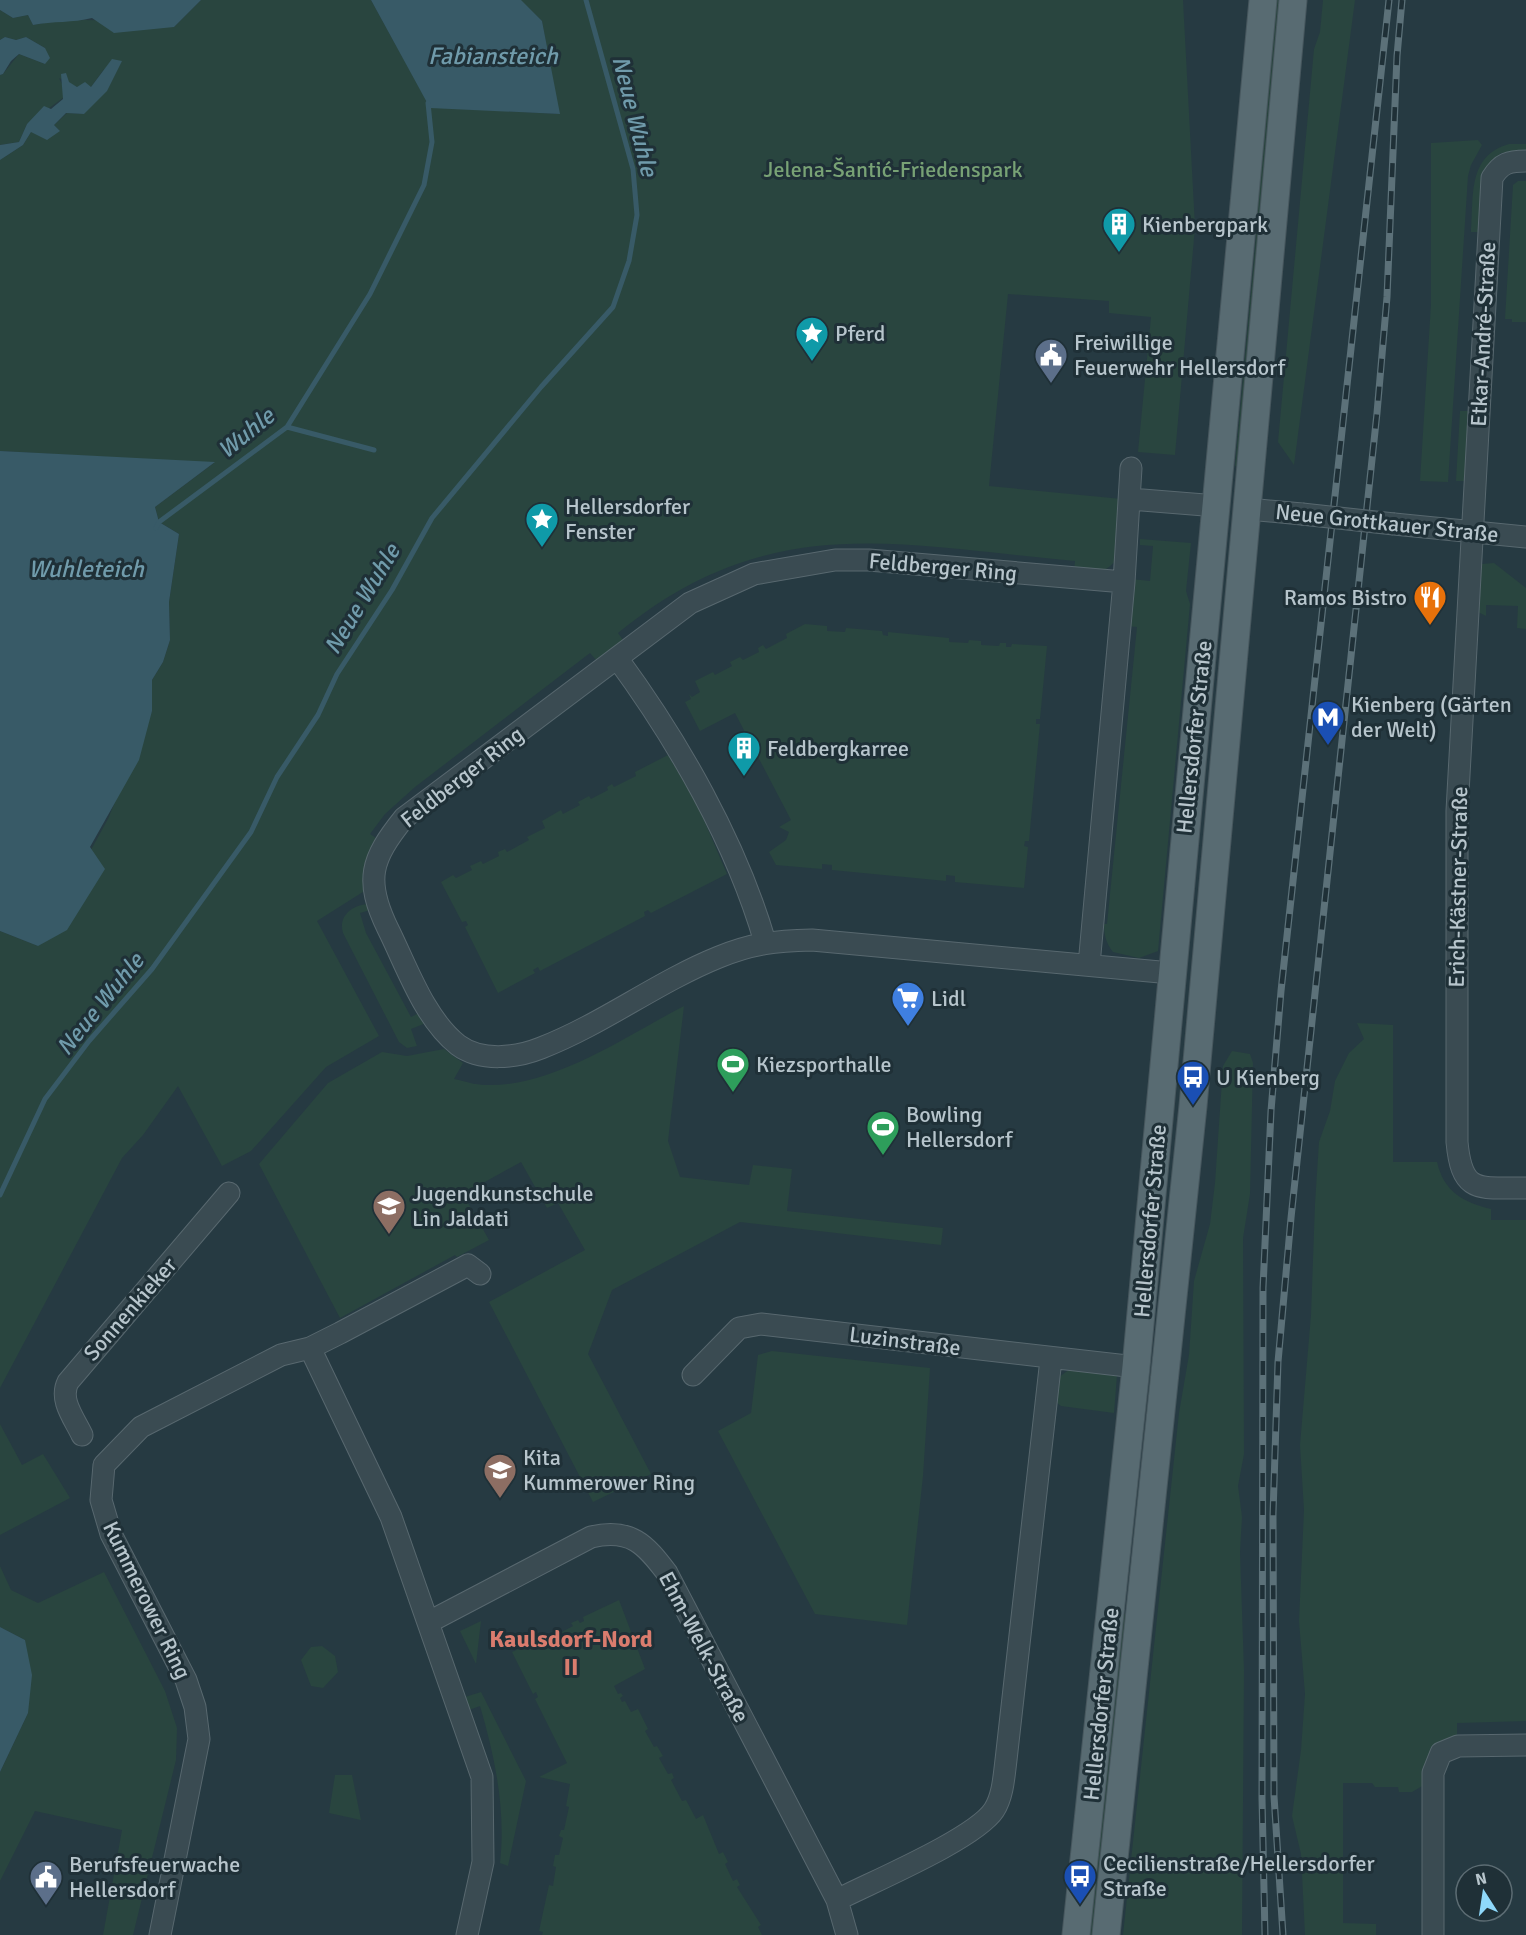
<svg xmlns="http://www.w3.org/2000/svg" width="1526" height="1935" viewBox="0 0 1526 1935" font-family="Signika,sans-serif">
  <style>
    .green { fill: #29453f }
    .water { fill: #385a67 }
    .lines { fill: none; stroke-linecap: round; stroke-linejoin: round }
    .stream { stroke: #385a67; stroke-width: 5 }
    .minor-casing { stroke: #58686f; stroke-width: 23 }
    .major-casing { stroke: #47575e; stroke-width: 29 }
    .minor { stroke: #3a4b52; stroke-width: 21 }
    .major { stroke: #586b72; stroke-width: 27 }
    .rail-casing { stroke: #5c7179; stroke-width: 7 }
    .rail { stroke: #1f3037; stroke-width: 4.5; stroke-dasharray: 14; stroke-linecap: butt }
    .minor-bridge-casing { stroke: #58686f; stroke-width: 23; stroke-linecap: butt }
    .minor-bridge { stroke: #3a4b52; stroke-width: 21 }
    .labels { text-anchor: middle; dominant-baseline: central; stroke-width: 6; stroke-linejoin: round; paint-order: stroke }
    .park-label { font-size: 22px; fill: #78a275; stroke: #1f3037 }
    .poi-label { font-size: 22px; fill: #b7c5cc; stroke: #1f3037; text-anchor: start }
    .street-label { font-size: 22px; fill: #b7c5cc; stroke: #1f3037 }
    .water-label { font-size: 24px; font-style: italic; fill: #709bab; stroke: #1f3037 }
    .neighbourhood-label { font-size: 24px; font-weight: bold; fill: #da7c6e; stroke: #1f3037 }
  </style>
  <rect width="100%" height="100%" fill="#263a42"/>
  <path class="green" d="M201,0h170l59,107 129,7 -17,-93 -22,-21h663l12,227 -20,228 -37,-3 13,-135 -42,-4v-12l-101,-7 -19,192 133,13 -6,61c-12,15 -24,13 -42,12l1,-11c-178,-16 -306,-52 -457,72l5,7 -27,20 -6,-7 -175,134 -30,27 -15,20 9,6 -13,50 -49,31 62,115 -53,31 -75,84 -29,15 -44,-80 -35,49 -21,23 -122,230v-457l38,15 70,-127 44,-108v-31l11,-18 7,-22 -1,-38 10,-68 -20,-12 -4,-15 59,-44 -214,-12v-291l23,-15 8,-13 28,-2 -5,-5 13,-12 17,1 20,-45 -13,18h-14l-18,-9 4,8v12l-36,26 -8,18 -19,3v-70l3,-1 16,-20 26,10v-16l-19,-11 -10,3 -11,-3 -5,3v-30l13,8 15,-3 5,10c47,-10 93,-3 141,2z
    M1272,0h13l-44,467 -6,-1 21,-229v-38z
    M1323,0h32l-61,465 -16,-23 36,-393 6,-17z
    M1478,140l4,5 -11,20 -3,11 -20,306 -28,-1 11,-177v-161z
    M1509,144h17v8l-25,1 -14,13 -6,66h-10c3,-36 -4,-76 38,-88z
    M1518,181h8v141h-14v-3h-7l8,-134z
    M1460,411h10l-4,70h-10z
    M1140,539l51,4 -5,48 4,13 -32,347 -19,7 -26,-6c-7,-9 -9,-17 -9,-28h3l30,-297 -11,-1 5,-47 19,2 3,-35 -13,-1z
    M1494,563l32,25v41l-9,-1 1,-22 -32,-1v11l-8,-4 2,-45 2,-3z
    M805,624l22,2v5l18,1 1,-4 36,3 1,4 5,1v-4l61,6v4l19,1 1,-3 12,1v4l18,1 1,-3h6v4h5l1,-3 35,2 -7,73h-4v5h4l-11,117h-4l-1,5 4,1 -4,41 -69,-6v-6l-9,-1v6l-114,-11v-5l-10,-1v5l-46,-4 -7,-13 17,-12 3,-8 -10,-5 12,-7 -56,-107 -35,18 -15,-29 6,-3 -2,-5 3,3 8,-5 -5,-11 18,-9 2,3 17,-9 -2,-4 10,-5 3,3 16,-8 -1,-4 5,-3 3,4 21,-11 -1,-4z
    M668,755l30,51 29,68 -76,39 -3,-3 -4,2 1,4 -105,55 -2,-4 -5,3 2,3 -37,20 -33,-66 3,-2 -2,-4 -4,1 -21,-40 12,-7 3,3 16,-8 -2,-4 11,-5 2,3 16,-8 -1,-4 7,-3 2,3 22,-12 -2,-3 18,-9 -3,-7 19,-11 2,4 17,-9 -2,-3 11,-6 2,3 17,-9 -1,-3 5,-3 2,3 22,-11 -1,-4z
    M368,904l2,6 -10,3 6,20 45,84 10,-5 5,11 -15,6 6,17 -10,2 -8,-6 -56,-109c-5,-17 9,-28 25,-29z
    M684,1006l-16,135 12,36 69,8 4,-20 39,4 -5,42 156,17 -2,17 -201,-23 -128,68 -24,64 63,120 -58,28 -104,-200 96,-52 -27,-47 -11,5 -26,-46 -58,32 26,46 -32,17 -2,-2 -115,63 -81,-154 69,-81 54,-31 25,4 37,-7 19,14 -9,16c10,2 21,6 31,6 67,3 141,-49 199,-79z
    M1357,1023l36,2v137h44c7,30 26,40 54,47v11h35v501l-69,2v16c-29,11 -32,14 -33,46l-12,7h-13l-1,-5h-23l-3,-4h-29v140l33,1v11h-71l-4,-81 -9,-38 9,-66 4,-56 -6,-73 5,-111 -4,-65 11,-130 4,-111 4,-62 11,-31 5,-30 14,-28 15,-14z
    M1232,1051l18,3 3,9 -3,131 -7,44 1,216 -6,32 4,31 -2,35 4,118 -2,265h-119l56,-522 10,-58 5,-74 16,-57 5,-41 8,-117z
    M772,1351l158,17 -7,108 -16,149 -92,-11 -97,-183 33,-18 7,-58z
    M1072,1369l45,6 -3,38 -53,-7c-17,-11 -4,-32 11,-37z
    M0,1424l22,41 21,-11 27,44 -70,37z
    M0,1566l11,24 27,13 66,-31 61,119 12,37 -1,32 -43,175h-30l19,-105 -87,-19 -35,70v-109l28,-59 -3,-73 -25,-13z
    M619,1600l26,69 -31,17 4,8 3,-1 2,3 -3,2 2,4 3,-1 6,11 7,-3 10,20 -3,2 9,16 3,-1 6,10 -4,2 9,16 4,-1 2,5 -3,2 11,21 4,-1 10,19 7,-4 16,39 4,-2 5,10 -3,2 8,17 4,-2 3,6 -3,2 24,38 -3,2 4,8h-220l1,-3 -4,-1 10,-46 4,1 3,-19 -3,-1 2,-11h4l4,-17 -4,-2 2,-6h3l5,-23 -3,-1 4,-22 -31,-7 28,-14 -32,-64 3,-2 -2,-5 -3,2 -21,-42 15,-7 2,3 16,-8 -1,-4 10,-5 2,4 17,-9 -2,-3 7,-3 2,3 4,-2 -1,-4z
    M1120,1613l5,1 1,47 -29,274h-10z
    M481,1621l-5,43 -16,-33z
    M322,1646l13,10 3,16 -15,16 -12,-2 -10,-26 10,-13z
    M481,1692l45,89 -18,85 -8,-3c6,-53 -5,-106 -20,-157l-11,4 -4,-13z
    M335,1775h17l9,45 -32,-7z"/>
  <path class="water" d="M0,0h201l-27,27 -60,6 -22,-15c-19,5 -39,3 -59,7l-5,-10 -15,3 -13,-8z
    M371,0h150l21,21 18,93 -130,-6z
    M5,37l11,3 10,-3 19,11 5,10 -5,6 -26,-10 -8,7 -8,13 -3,1v-35z
    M112,59l10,2 -15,30 -23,23 -18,-1 -12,12 6,6 -13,9 -16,-8 -8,13 -23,15v-15l19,-3 8,-18 17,-18 7,3 12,-10 -2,-25 5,-1 3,9 8,5 8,-5 6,5z
    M0,451l215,11 -60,45 4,15 20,12 -10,68 1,38 -7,22 -11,18v31l-13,49 -49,87 15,22 -38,61 -29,16 -38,-15z
    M0,1627l25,13 7,35 -4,38 -28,59z"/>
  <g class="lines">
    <path class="stream" d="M287,427l87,23
      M156,528l3,-6 128,-95 83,-133 54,-109 8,-43 -4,-39
      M0,1195l45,-96 44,-58 63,-72 99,-137 26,-55 41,-62 19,-41 55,-84 40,-72 109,-131 72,-80 16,-46 8,-46 -4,-46 -47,-169"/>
    <defs>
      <path id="minor" d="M1526,161c-17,0 -25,2 -34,17l-35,633v331c5,54 23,45 69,46
        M1130,499l87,7
        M1248,509l54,5
        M1394,524l132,13
        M1124,582l-255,-22h-34l-81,14 -64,29 -286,215c-33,41 -40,62 -16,111 19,38 36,89 70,116 23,17 58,13 83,3 62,-24 116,-66 178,-91 34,-14 57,-16 93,-17l359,33
        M617,658c61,83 119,184 148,284
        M1089,965l35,-383 7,-114
        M310,1348l81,169 91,260 1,85 -16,73
        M693,1375l46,-47 22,-4 375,43
        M82,1435c-8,-17 -23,-35 -14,-53l161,-189
        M429,1622l162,-85c40,-9 54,7 76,36l170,327 10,35
        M837,1900c35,-18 138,-61 157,-90 9,-14 10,-34 12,-50l45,-401
        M160,1935l39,-196 -4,-32 -9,-27 -75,-146 -10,-34 3,-35 37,-38 140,-72 29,-7 30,-15 128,-68 12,9
        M1433,1935v-162l8,-20 17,-7 68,-1"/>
      <path id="major" d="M1076,1935l60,-568 127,-1367
        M1106,1935l87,-829 100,-1106"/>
    </defs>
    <use href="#minor" class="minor-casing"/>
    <use href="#major" class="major-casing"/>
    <use href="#minor" class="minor"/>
    <use href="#major" class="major"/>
    <defs>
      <path id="rail" d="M1265,1935l-3,-137 1,-510 8,-177 10,-120 108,-991
        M1283,1935l-9,-139 -1,-282 5,-152 13,-144 86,-805 10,-116 10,-241 5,-56"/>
    </defs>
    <use href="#rail" class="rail-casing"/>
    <use href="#rail" class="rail"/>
    <defs>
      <path id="minor-bridge" d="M1302,514l92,10"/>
    </defs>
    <use href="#minor-bridge" class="minor-bridge-casing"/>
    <use href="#minor-bridge" class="minor-bridge"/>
  </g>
  <defs>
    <symbol id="building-pin" viewBox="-11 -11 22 30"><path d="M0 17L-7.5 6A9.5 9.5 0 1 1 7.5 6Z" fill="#0f9aa8" stroke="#1f3037"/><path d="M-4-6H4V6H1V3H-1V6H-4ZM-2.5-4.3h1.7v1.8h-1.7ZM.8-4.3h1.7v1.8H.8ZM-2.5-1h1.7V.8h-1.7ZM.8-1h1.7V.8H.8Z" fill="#fff"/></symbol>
    <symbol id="sight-pin" viewBox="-11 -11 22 30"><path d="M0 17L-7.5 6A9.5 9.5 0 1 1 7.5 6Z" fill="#0f9aa8" stroke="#1f3037"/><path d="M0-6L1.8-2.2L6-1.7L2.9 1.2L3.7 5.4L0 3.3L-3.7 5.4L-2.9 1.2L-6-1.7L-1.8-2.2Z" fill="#fff"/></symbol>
    <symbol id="civic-pin" viewBox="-11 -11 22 30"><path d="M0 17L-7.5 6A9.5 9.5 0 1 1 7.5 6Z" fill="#5c6f8a" stroke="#1f3037"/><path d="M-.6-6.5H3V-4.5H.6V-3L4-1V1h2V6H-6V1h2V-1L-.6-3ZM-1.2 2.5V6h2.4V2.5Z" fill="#fff"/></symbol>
    <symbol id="restaurant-pin" viewBox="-11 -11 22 30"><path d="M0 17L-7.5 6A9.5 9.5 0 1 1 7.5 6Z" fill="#e8710a" stroke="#1f3037"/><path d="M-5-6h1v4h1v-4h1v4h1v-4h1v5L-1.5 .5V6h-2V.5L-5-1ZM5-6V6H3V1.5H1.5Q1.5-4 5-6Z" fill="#fff"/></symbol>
    <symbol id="metro-pin" viewBox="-11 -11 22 30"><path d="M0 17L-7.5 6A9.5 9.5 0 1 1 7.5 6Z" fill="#1a4fb4" stroke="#1f3037"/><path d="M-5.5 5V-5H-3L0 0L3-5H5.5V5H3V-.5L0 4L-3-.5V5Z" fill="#fff"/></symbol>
    <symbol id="supermarket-pin" viewBox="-11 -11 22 30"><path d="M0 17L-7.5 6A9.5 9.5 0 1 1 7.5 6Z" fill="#3f7fe0" stroke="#1f3037"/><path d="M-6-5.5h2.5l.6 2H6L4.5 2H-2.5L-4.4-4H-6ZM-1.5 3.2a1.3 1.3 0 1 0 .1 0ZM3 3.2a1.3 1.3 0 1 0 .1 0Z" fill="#fff"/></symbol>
    <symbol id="stadium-pin" viewBox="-11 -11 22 30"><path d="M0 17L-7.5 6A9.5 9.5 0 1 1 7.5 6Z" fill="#2e9e5b" stroke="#1f3037"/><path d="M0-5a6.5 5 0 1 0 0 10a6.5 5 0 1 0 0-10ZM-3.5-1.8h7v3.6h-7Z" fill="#fff"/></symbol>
    <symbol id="bus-pin" viewBox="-11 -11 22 30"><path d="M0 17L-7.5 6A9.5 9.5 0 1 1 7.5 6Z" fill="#1a4fb4" stroke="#1f3037"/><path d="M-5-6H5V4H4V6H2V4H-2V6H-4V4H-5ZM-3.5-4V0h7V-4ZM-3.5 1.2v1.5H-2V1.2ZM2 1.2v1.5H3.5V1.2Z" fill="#fff"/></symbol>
    <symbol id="university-pin" viewBox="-11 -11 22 30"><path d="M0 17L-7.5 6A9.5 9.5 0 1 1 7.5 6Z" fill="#8d6e63" stroke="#1f3037"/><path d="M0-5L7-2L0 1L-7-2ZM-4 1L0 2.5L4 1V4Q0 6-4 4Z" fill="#fff"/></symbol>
    <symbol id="school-pin" viewBox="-11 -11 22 30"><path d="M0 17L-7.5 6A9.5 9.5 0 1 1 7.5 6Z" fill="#8d6e63" stroke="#1f3037"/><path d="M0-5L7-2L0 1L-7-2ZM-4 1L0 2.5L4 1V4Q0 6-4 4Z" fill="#fff"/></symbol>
  </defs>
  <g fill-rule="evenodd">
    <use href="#building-pin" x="1100" y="205" width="38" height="52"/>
    <use href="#sight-pin" x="793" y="314" width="38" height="52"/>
    <use href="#civic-pin" x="1032" y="336" width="38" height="52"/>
    <use href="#sight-pin" x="523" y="500" width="38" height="52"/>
    <use href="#restaurant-pin" x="1411" y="578" width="38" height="52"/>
    <use href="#metro-pin" x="1309" y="698" width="38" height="52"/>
    <use href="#building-pin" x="725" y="729" width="38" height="52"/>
    <use href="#supermarket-pin" x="889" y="979" width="38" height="52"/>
    <use href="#stadium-pin" x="714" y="1045" width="38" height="52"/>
    <use href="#bus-pin" x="1174" y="1058" width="38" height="52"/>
    <use href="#stadium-pin" x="864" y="1108" width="38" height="52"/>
    <use href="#university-pin" x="370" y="1187" width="38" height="52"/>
    <use href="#school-pin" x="481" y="1451" width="38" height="52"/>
    <use href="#bus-pin" x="1061" y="1857" width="38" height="52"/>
    <use href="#civic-pin" x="27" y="1858" width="38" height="52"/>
  </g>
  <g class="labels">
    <g class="park-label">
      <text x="893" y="169">Jelena-Šantić-Friedenspark</text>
    </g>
    <g class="poi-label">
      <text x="1142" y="224">Kienbergpark</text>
      <text x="835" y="333">Pferd</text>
      <text x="1074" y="342">Freiwillige<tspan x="1074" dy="25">Feuerwehr Hellersdorf</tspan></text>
      <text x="565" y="506">Hellersdorfer<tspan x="565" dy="25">Fenster</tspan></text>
      <text x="1407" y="597" text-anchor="end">Ramos Bistro</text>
      <text x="1351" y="704">Kienberg (Gärten<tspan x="1351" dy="25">der Welt)</tspan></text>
      <text x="767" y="748">Feldbergkarree</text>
      <text x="931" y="998">Lidl</text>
      <text x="756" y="1064">Kiezsporthalle</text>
      <text x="1216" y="1077">U Kienberg</text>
      <text x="906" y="1114">Bowling<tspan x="906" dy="25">Hellersdorf</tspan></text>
      <text x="412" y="1193">Jugendkunstschule<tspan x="412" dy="25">Lin Jaldati</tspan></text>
      <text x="523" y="1457">Kita<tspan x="523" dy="25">Kummerower Ring</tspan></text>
      <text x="1103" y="1863">Cecilienstraße/Hellersdorfer<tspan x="1103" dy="25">Straße</tspan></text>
      <text x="69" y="1864">Berufsfeuerwache<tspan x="69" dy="25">Hellersdorf</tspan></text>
    </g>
    <g class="street-label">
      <text transform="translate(1483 334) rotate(-87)">Etkar-André-Straße</text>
      <text transform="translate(1387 523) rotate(6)">Neue Grottkauer Straße</text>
      <text transform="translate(943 567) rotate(5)">Feldberger Ring</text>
      <text transform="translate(1194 737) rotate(-84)">Hellersdorfer Straße</text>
      <text transform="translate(462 777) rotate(-38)">Feldberger Ring</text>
      <text transform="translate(1458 887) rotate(-89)">Erich-Kästner-Straße</text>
      <text transform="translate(1150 1221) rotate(-85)">Hellersdorfer Straße</text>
      <text transform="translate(130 1309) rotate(-49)">Sonnenkieker</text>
      <text transform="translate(905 1341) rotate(7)">Luzinstraße</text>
      <text transform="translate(147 1600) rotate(64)">Kummerower Ring</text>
      <text transform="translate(704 1647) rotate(62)">Ehm-Welk-Straße</text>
      <text transform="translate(1101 1704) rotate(-84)">Hellersdorfer Straße</text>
    </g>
    <g class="water-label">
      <text x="493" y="56">Fabiansteich</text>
      <text transform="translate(635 116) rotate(76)">Neue Wuhle</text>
      <text transform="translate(246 433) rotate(-39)">Wuhle</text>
      <text x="86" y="569">Wuhleteich</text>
      <text transform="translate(362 599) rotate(-59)">Neue Wuhle</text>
      <text transform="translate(100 1004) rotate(-51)">Neue Wuhle</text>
    </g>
    <g class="neighbourhood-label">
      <text x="571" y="1639">Kaulsdorf-Nord<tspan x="571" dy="28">II</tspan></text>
    </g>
  </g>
  <g transform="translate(1484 1893) rotate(348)"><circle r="28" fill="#1f3037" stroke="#5c6c73" stroke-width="1.5"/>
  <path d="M0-4.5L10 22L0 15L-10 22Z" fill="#8ed8fa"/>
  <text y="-9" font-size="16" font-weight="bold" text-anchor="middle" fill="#b7c5cc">N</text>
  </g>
</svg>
